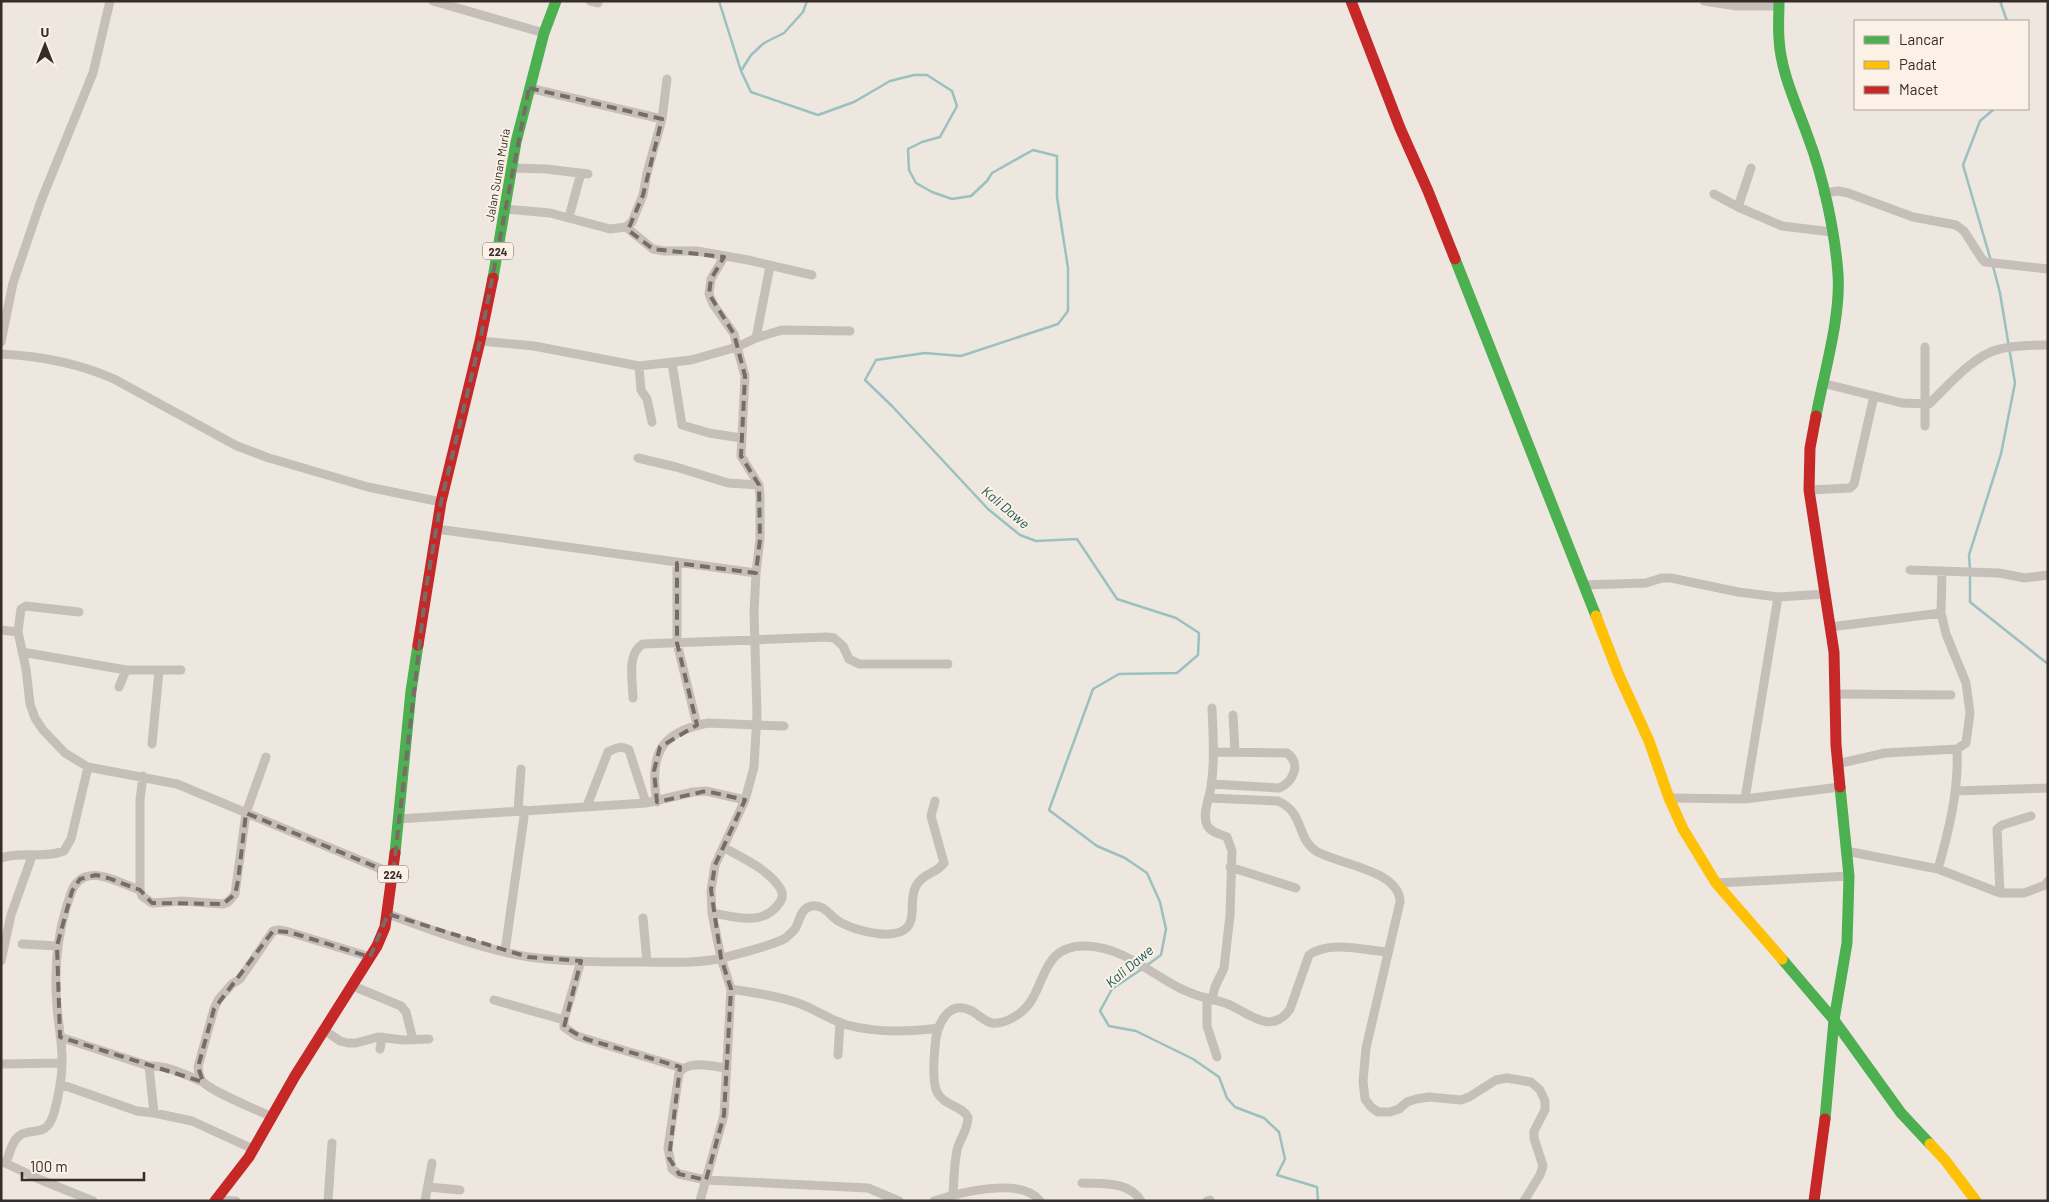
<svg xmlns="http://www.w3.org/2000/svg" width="2049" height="1202" viewBox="0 0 2049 1202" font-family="Barlow,sans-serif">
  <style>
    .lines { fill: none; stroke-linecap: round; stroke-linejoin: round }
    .stream { stroke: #9ac0c0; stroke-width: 2.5 }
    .street { stroke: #c6bfb9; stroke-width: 9 }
    .fast { stroke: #4caf50; stroke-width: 11 }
    .slow { stroke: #ffc107; stroke-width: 11 }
    .jam { stroke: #c62828; stroke-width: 11 }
    .marked { fill: none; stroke: #776d68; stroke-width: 4; stroke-dasharray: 10 6; stroke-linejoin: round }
    .labels { text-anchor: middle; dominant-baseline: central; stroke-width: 4; stroke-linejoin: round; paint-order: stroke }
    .shield { fill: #fbf1e6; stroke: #726760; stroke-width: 1 }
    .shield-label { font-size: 11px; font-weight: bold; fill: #372c27 }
    .street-label { font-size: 12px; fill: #372c27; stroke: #fbf1e6 }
    .water-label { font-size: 14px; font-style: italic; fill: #19565b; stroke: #fbf1e6 }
  </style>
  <rect width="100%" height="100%" fill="#ede7e0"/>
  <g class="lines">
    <path class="stream" d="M719,1l22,70
      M807,1l-4,11 -19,21 -20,10 -13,12 -10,16 10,21 67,23 36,-13 36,-21 24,-6h13l25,16 5,15 -17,31 -18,5 -14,7 1,21 7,13 16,9 20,7 19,-3 16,-15 5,-8 41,-23 24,6v41l11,71v43l-10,13 -97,32 -36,-3 -49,7 -11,20 27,26 96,103 32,26 16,6 41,-2 40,60 59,19 23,15 -1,22 -21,18 -58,1 -26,15 -44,121 48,36 28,12 22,15 13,29 6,27 -5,26 -15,11
      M2000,1l7,20
      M1991,261l-28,-96 17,-44 14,-12
      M1970,570l-1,-15 32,-101 14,-71 -15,-90 -7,-27
      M1970,575v27l78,62
      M1142,969l-30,20 -12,22 9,15 27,5 57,28 26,18 8,21 8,9 29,11 15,14 6,27 -8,16 40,12 1,14"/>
    <path class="street" d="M433,1l111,32
      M590,1l8,2
      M1704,1l33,5h42
      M529,88l133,31
      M512,168l34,1 42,5
      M1823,193l15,-2 10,2 65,24 43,8 8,6 18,28 3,3 63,7
      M1714,194l24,13 44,19 50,6
      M1738,207l13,-39
      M505,209l45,4 60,16 16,-2 6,-5 11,-27 4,-22 15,-54 5,-40
      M569,217l12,-44
      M626,227l27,22 11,2h33l51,9 64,15
      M724,257l-13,22 -2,15 4,10 21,30 3,13 19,-9 26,-8 68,1
      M756,338l14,-72
      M480,341l54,5 105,20 52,-6 46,-13 8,29 -4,80 18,29 1,11v43l-4,34 -2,40 3,101 -3,53 -9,33 -30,65 -4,25 1,23 9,45 10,31 -7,126 -24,86
      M1,342l12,-59 28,-82 52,-128 17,-72
      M1925,347v79
      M1,354c39,2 77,9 113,25l123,67 32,12 99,29 73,15
      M672,363l10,62 27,8 32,5
      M639,366l2,24 6,9 5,23
      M1822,383l80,20 27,1c19,-18 44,-49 71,-55 16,-4 32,-4 48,-4
      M638,458l38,9 52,16 31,2
      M1809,490l41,-2 4,-4 20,-88
      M436,529c107,14 214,29 320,44
      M677,563v80l20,82
      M1910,570l89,3 26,5 23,-3
      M1583,585l63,-2 16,-5h9l67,14 40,5 48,-3
      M1830,627l111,-14
      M1,630l17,2 8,37 4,35 5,14 8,12 22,23 23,14 89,17 216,90
      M18,632l3,-23 5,-3 53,6
      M22,652l104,18h55
      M119,687l7,-17
      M1836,694l115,1
      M633,698c0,-16 -7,-45 10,-54l184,-7 7,1 9,8 6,13 10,5h89
      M1212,708c1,26 3,53 -1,79 -2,11 -9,28 -4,38 3,7 13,9 20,12l5,14 -2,64 -6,53 -9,19 -3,13
      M1233,715l2,37
      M152,744l7,-73
      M1837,764l48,-11 72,-4 9,-6 4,-30 -4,-30 -20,-49 -5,-21 1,-41
      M143,776l-3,24v90l2,6 10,7 30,-2 41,3 5,-2 7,-8 11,-81 20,-56
      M1211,784l68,4c14,-6 23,-24 8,-35l-74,-1
      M1955,791l93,-3
      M1209,798l69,3c27,12 18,37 38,50 21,13 84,19 84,51l-34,146 -3,33 2,18 6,8 7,5h12l9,-3 8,-7 9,-3 13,-2 32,3 8,-3 27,-17 11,-2 24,4 9,8 5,11v9l-11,21v7l9,28 -3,9 -16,26
      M1669,798l76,1 95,-12
      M1745,799l33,-202
      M657,802c-8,-46 2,-70 51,-79l76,3
      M587,806l21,-54c7,-4 14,-7 21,-2l17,53
      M518,811l3,-42
      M398,819l248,-16 47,-11 13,-1 39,9
      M1846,851l92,18 62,24h24l21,-8 3,-4
      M1,858c21,-7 42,1 63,-7l7,-12 17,-72
      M1230,867l66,21
      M1938,869c11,-39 21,-79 19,-120
      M1716,883l133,-7
      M2000,893l-3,-64 5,-4 29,-9
      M712,913c24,4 52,14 68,-11 3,-4 3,-10 0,-14 -12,-19 -38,-30 -57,-41
      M388,914c43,16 96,36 141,43 37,5 76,5 114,5 25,0 54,2 79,-4 15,-4 54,-13 65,-21 2,-3 6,-5 8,-8 5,-8 5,-21 17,-23 13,-2 18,11 28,16 15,9 65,23 71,-2 3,-12 -1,-23 5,-34 7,-13 20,-12 28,-23l-13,-47 4,-15
      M643,918l4,44
      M22,944l35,2
      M505,951l20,-141
      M1,961l10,-46 21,-59
      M353,986l48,20 5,6 7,28
      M731,989c24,4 44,6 67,14 17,6 32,17 49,22 30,8 61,7 92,3
      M494,1000l70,20v7l13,9 105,32
      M564,1020l17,-59
      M324,1030l16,11 8,2h8l22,-6 25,3 26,-1
      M60,1037l89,29 5,47 38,8 61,28
      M380,1049l2,-12
      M838,1055l2,-33
      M1217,1057l-10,-31v-28c8,2 16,4 23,7 21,10 42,30 60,4l19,-54c20,-15 55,-5 78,-3
      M1,1064l61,-1
      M149,1066c18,-1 37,9 54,16
      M727,1068c-13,-1 -39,-9 -48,5l-11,75 4,21 7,5 27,6 162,8 31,13
      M60,1084l77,27 17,2
      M272,1117c-16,-8 -58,-24 -69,-35 -4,-4 -4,-10 -5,-15l16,-58 4,-9 14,-16 8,-5 33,-48 6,-1 10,2 81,25
      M1,1161l40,19 52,21
      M6,1163c3,-8 6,-22 13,-27 12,-10 27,4 35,-23 4,-15 8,-34 8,-49 1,-19 -4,-39 -5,-58 -3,-34 0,-69 10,-101 4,-12 6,-23 18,-28 17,-6 39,8 55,13
      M1082,1183c21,1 47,-2 59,18
      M428,1187l32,3
      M953,1194c1,-15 1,-29 4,-44 3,-12 11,-20 11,-33 -7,-12 -24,-11 -31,-25 -5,-10 -3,-34 -2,-45 1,-21 13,-49 37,-36 7,4 12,10 20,12 10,1 20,-4 28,-10 28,-21 17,-69 67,-67 47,2 76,43 120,52
      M216,1200l20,1
      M328,1201l4,-58
      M425,1201l7,-38
      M934,1201c24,-8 88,-25 106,0
      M1207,1201l3,-1"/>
    <path class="fast" d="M1779,1c0,13 -1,25 0,38 2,35 18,66 29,98 15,39 27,95 30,137 3,43 -14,99 -22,142
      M1455,259l141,357
      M493,278l23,-136 28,-109 12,-32
      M395,853l16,-162 7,-46
      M1782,959l52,61 67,93 29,31
      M1825,1119l9,-99 13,-77 2,-67 -9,-89"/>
    <path class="slow" d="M1596,616l22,57 31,68 20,57 14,31 33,54 66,76
      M1930,1144l15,16 31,41"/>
    <path class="jam" d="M1351,1l49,127 28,63 27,68
      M1816,416l-6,32 -1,42 25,162 2,93 4,42
      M418,645l23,-143 39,-161 13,-63
      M215,1201l34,-44 46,-81 82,-130 8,-19 10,-74
      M1814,1201l11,-82"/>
  </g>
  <path class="marked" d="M529,88l133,31 -19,76 -15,35 25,19 71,8 -13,22 -2,15 25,40 11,42 -4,80 18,29 1,54 -4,34 -79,-10v80l20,82 -37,22 -6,24 3,31 49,-11 39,9 -30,65 -4,25 10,68 10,31 -7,126 -18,65 -27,-6 -10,-16 11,-91 -94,-28 -22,-12 17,-66 -53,-4 -140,-43 -18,43 -81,-25 -16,-1 -59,78 -16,58 5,15 -143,-45 -3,-91 15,-55 8,-12 16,-4 12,3 32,12 12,13 71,1 12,-10 3,-13 8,-68 147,61 33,-286 15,-86 39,-161z"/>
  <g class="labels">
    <g class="shield">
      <rect x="483" y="242.5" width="30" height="17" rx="4"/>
      <rect x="378" y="865.5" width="30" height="17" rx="4"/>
    </g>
    <g class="shield-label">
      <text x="498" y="251">224</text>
      <text x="393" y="874">224</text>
    </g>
    <g class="street-label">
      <text transform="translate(497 175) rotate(-80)">Jalan Sunan Muria</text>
    </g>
    <g class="water-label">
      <text transform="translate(1006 507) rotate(40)">Kali Dawe</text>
      <text transform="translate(1129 966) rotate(-40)">Kali Dawe</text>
    </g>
  </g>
  <rect width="2049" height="1202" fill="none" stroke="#372c27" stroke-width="5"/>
  <rect x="1854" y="20" width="175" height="90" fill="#fbf1e6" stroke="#ada29a"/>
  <rect x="1864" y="36" width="25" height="8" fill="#4caf50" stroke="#ada29a"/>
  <text x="1899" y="45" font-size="15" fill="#372c27">Lancar</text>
  <rect x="1864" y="61" width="25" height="8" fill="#ffc107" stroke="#ada29a"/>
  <text x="1899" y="70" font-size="15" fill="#372c27">Padat</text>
  <rect x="1864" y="86" width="25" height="8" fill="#c62828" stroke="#ada29a"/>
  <text x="1899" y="95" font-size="15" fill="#372c27">Macet</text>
  <g transform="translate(45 45)" stroke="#fbf1e6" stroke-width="4" paint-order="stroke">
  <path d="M0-4L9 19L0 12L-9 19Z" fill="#372c27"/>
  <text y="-8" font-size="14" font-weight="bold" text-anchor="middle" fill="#372c27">U</text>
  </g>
  <path d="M22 1172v8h122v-8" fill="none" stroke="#372c27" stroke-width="2.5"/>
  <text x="30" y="1172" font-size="15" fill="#372c27" stroke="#fbf1e6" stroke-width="4" paint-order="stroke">100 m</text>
</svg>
